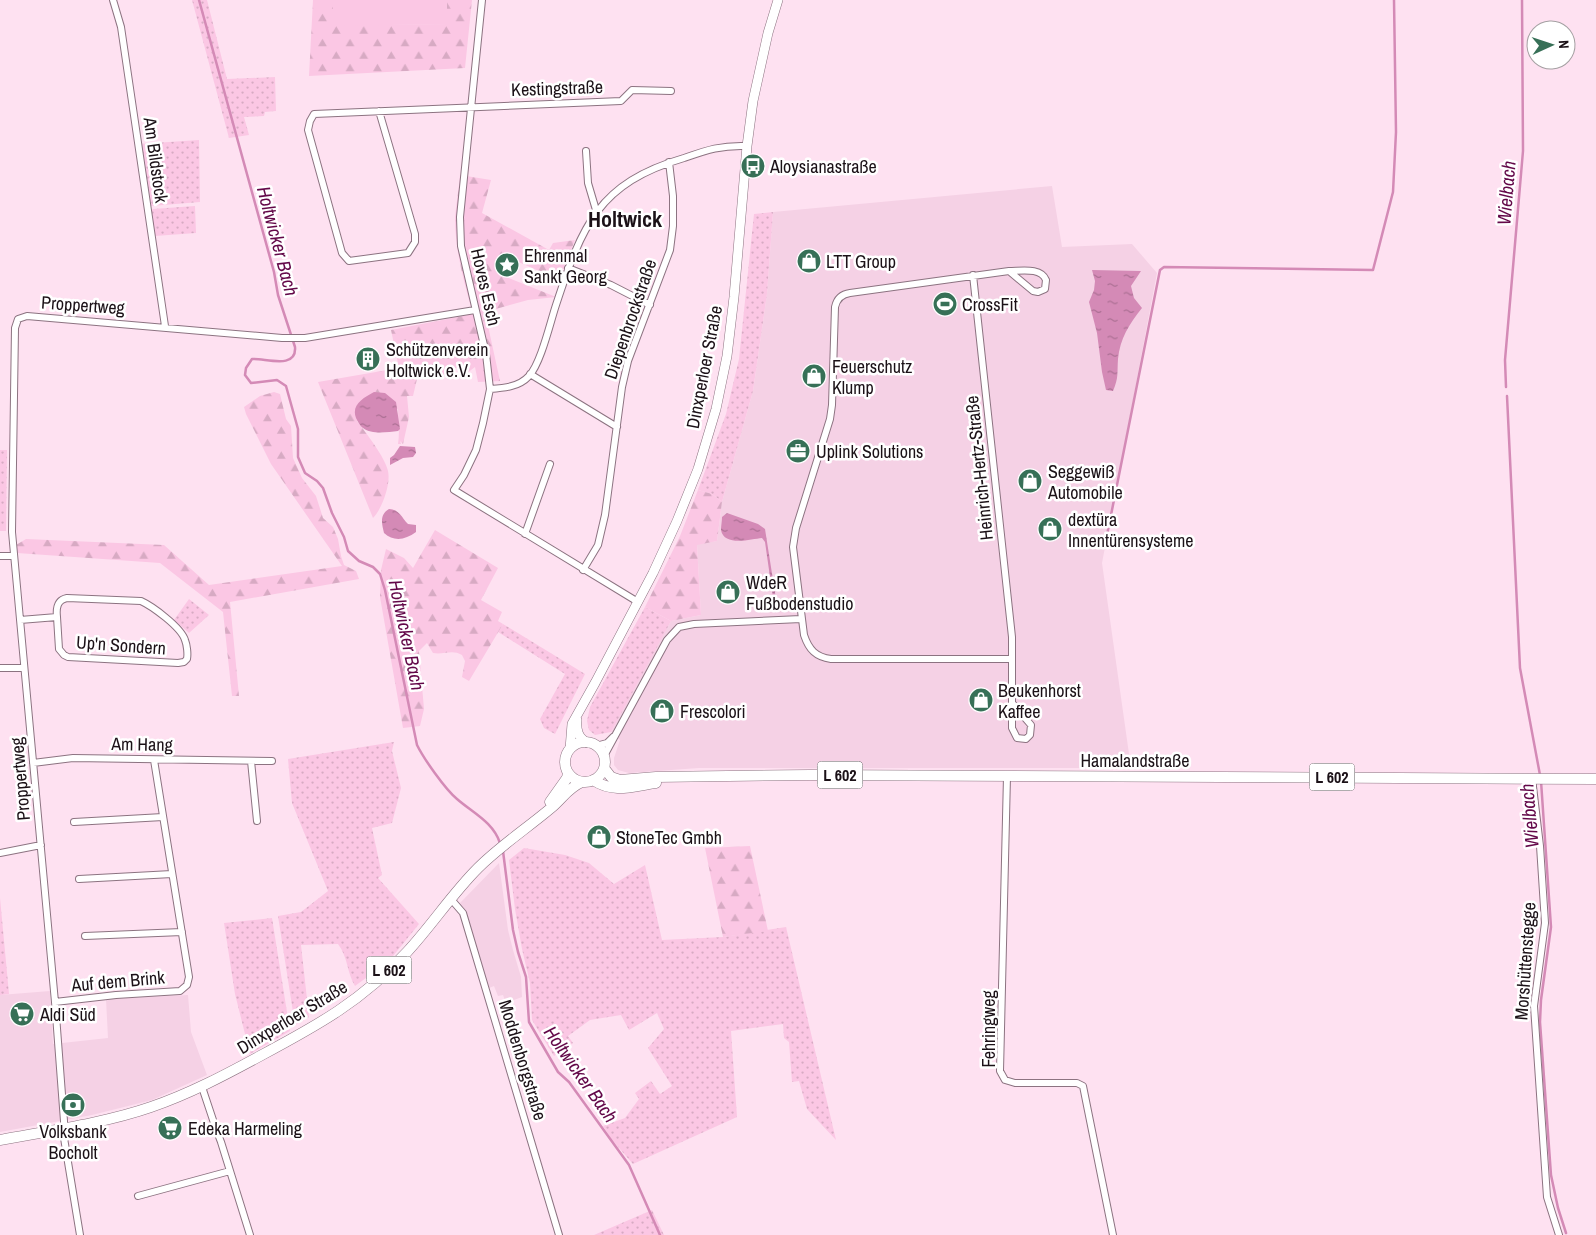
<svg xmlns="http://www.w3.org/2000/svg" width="1596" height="1235" viewBox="0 0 1596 1235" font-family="'Archivo Narrow',sans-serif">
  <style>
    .built { fill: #f5d1e5 }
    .grass { fill: url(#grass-dots) }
    .forest { fill: url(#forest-firs) }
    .garden { fill: #fbc7e4 }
    .water { fill: url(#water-ripples) }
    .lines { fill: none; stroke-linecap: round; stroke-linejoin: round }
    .stream { stroke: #d48ab6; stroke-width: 2.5 }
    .minor-casing { stroke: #8c7381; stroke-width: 8 }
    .secondary-casing { stroke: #8c7381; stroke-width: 10 }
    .primary-casing { stroke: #8c7381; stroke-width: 11 }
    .minor { stroke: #fff; stroke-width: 6 }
    .secondary { stroke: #fff; stroke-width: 9 }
    .primary { stroke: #fff; stroke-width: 10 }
    .labels { text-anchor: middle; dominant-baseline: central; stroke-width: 5; stroke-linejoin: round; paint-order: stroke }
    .shield { fill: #fff; stroke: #5f585d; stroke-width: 1 }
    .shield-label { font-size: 16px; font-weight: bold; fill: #1b1117 }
    .street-label { font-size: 18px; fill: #1b1117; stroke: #fff }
    .poi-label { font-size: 18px; fill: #1b1117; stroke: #fff; text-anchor: start }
    .water-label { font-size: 19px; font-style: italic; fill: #630849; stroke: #fff }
    .district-label { font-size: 22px; font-weight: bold; fill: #1b1117; stroke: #fff }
  </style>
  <defs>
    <pattern id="grass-dots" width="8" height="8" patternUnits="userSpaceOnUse" patternTransform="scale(1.25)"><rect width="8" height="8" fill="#fbc7e4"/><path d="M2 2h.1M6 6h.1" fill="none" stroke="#d7aac3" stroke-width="1.8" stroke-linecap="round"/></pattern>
    <pattern id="forest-firs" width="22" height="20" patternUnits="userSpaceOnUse" patternTransform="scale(1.25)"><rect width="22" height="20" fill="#fbc7e4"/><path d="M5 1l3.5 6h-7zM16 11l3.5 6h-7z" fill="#d7aac3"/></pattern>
    <pattern id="water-ripples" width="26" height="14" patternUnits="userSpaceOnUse" patternTransform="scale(1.25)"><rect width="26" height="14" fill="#d48ab6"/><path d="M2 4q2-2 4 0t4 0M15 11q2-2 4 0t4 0" fill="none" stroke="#ab6f93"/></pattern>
  </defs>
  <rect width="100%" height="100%" fill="#fee1f1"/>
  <path class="built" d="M1052,186l10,61 70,-3 25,29 -55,290 29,205h-432l-70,5 -11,-3 -4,-5v-7l6,-18 -9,-8 38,-73 22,-38 30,-6 -4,-71 20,-3 5,-39 31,-111 14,-97 6,-82z
    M499,863l9,67 5,20 8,27 1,20 -16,6 -3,-8 -5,1 -4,-10 -5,2 -23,-77 -6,-8z
    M50,991l3,53 55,-6 -2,-39 82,-4 3,37 16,43 -55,25 -60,15 -92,17v-137z"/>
  <path class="grass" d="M192,0h15l20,79 48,-2 1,34 -11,1 -1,4 -20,1 5,18 -20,3z
    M199,140l1,62 -49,4 -3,-3 -9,-59z
    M195,206l1,27 -41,3 -6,-23 4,-4z
    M773,212l-6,82 -14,97 -31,111 -10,-8 -14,-4 28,-76 13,-55 15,-145z
    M0,450h7l-1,81h-6z
    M189,599l20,16 -20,18 -15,-13z
    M645,607l26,14 -60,111 -16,3 -6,-5 -2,-9 3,-14z
    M503,624l82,50 -30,60 -11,-6 -4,-9 25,-45 -67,-42z
    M394,742l-2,9 9,37 -9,35 -20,5 10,47 -4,3 41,46 -30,37 -34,25c-8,-13 -7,-29 -17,-42l-37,1 8,72 -14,8 -17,-109 23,-4 27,-21 -36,-88 -4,-44z
    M524,848l41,7 24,8 25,21 31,-19 17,75 61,-3 63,-10 50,213 -29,-31 -8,-28 -7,1 -3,-40 -5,-4 -1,-14 -52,7 6,86 -104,47 -21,-24 -9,-14 22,-8 14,-19 -4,-6 16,-12 9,13 12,-8 -24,-38 16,-19 -7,-16 -28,17 -8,-15 -31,5 -22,16 5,7 -19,13 -22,-36 -2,-37 -8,-34 -7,-40 -6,-49z
    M0,898l9,96 -9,1z
    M272,918l18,113 -40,23 -15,-60 -11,-71z
    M652,1210l12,25h-70z"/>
  <path class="forest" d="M313,0h20v25l114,-1v-24h25l-7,68 -156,8z
    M460,175l31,5 -9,33 67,37 4,-7 22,-3 -16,40 -54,-24 -6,18 57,23 -28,3 -43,12 15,69 -22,1 -3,-15 -8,6 -1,-7 -11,2 1,5 -39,6 -4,17h-6l2,21 -6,27 -3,-3 1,3h-3c2,-12 0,-23 0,-35l-41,12c9,12 28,36 31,50 3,13 -6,38 -15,47l-55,-136 81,-14 -8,-38 82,-16c-9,-31 -18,-64 -18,-96 1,-14 4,-29 5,-43z
    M274,392l6,2 6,25 5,7 2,32 9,20 14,18 7,22 10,9 5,12 3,17 3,9 12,6 3,8 -129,23 9,94h-7l-9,-84 -63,-49 -143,-10 -1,-8 10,-6 138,6 45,40 133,-19 -71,-102 -25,-50 -2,-7 16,-11z
    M698,490l14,4 10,8 -5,39 -20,4 4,70 -30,6 -26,-14 35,-71z
    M435,530l63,38 -17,32 21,12 -4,9 5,3 -34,57 -7,-4 3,-16 -3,-6c-10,-6 -18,0 -29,-2l-6,-10 -8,8 5,58 -4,17 -17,2 -23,-131 1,-27 5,-21 18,9 9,10z
    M750,846l18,85 -45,6 -18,-89z"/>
  <path class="garden" d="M333,0h114v24l-114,2z"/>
  <path class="water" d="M1092,270l49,1 -10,15 3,12 8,10c-13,16 -22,31 -24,51 -1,14 1,18 -5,32l-7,-1 -4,-18 -5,-39 -8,-31 5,-12 1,-9z
    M374,392l11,1 11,9 4,27 -2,2c-10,1 -26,4 -35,-3 -3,-2 -5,-6 -7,-10 -5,-13 7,-20 18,-26z
    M400,446l15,1 1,6 -3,4 -10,1 -13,7v-7l4,-3z
    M389,509c10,0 13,9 19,15l8,1v7c-11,8 -22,10 -32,1 -2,-9 -5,-18 5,-24z
    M727,513l31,11 7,5 11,70 -1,1 -2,-2 -8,-56 -3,-4c-11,1 -38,9 -41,-8 0,-4 1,-9 1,-13z"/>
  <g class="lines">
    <path class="stream" d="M199,0l75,272 4,23 17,52c2,23 -30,11 -43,12l-6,9 -1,7 6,8 26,-3 9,6 12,43v28l7,16 12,8 6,7 9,25 12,24 4,14 11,10 14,6 7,7 5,16 32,155c7,14 28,44 40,54 16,14 36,23 43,44
      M1506,387l-1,-27 18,-209 -1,-151
      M1507,396l13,272 20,107
      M1107,535l53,-265 4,-3 209,3 20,-78 3,-60 -2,-132
      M1541,781l10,146 -10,73 -1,22 11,153 7,33 8,25
      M503,851l10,79 5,22 8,25 3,45 29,50 11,10 60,83 31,70"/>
    <defs>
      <path id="minor" d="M113,0l8,27 44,299
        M482,0l-22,217 1,29 25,108 4,35 -7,34 -7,27 -12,25 -10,15 184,112
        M379,111l36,123v8l-7,11 -59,8 -7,-8 -34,-123 2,-9 4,-7 307,-13 11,-11 39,1
        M586,151l2,32 8,27
        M568,268l43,17 39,20
        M1009,271c12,0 32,-4 37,9l-1,9 -7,3 -5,-1 -24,-20 -159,22c-8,1 -13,5 -15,14l-3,98 -2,14 -34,109 -3,19 11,88c5,15 12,22 27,24h181
        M973,275l39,362v91l5,10 9,1 4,-4 1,-10 -18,-21
        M530,374l87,53
        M490,389c14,-1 29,-2 39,-13 12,-13 21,-53 27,-71 26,-79 42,-122 128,-147 23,-8 37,-13 63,-12
        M525,534l25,-70
        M0,556h13
        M583,570l15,-25 7,-30 17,-128 6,-26 42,-111 3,-24v-30l-4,-34
        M20,620l37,-3 2,32 5,6 4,2 110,6 6,-1 3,-3c1,-5 0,-14 -2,-19 -4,-13 -33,-34 -44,-39l-74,-3c-10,2 -11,10 -10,19
        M0,668h24
        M596,746l11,-3 6,-6
        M604,756l63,-116 12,-13 15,-3 107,-5
        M251,761l6,60
        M33,763l40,-5 199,3
        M1007,776l-7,295 5,9 10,3h62l6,3 30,149
        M1532,778l8,68 5,77 -11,83 13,191 12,38
        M74,822l89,-5
        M0,853l41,-8
        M79,879l93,-5
        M450,898l13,15 96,322
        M85,936l97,-4
        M55,1002l61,-7 64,-4 7,-6 2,-8 -35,-217
        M202,1087l14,42 5,13 29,93
        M138,1196l92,-25
        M80,1235l-16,-97v-17l-9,-119 -43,-470 3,-204 3,-9 9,-3 255,22h23l170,-28"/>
      <path id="secondary" d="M577,720c-1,10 1,18 11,23
        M570,749l2,-25 23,-41 58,-110 24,-52 21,-52 18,-60 11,-53 7,-59 13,-151 6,-45 15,-68 10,-33"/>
      <path id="primary" d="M565 762a20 20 0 1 1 40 0a20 20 0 1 1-40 0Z
        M604,768l7,9 9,3 36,-3 154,-2 786,4
        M593,780c21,14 40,6 63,3
        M550,802l17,-24 1,-5
        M0,1140c48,-9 105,-17 151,-33 38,-13 74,-32 109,-51 58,-31 102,-55 147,-104 25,-27 45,-58 71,-84 22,-22 48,-39 73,-60 11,-9 17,-20 31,-26"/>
    </defs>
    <use href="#minor" class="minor-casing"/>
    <use href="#secondary" class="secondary-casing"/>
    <use href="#primary" class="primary-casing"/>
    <use href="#minor" class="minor"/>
    <use href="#secondary" class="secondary"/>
    <use href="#primary" class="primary"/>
  </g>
  <defs>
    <symbol id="bus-disc" viewBox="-11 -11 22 22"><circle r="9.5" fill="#377057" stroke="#fff"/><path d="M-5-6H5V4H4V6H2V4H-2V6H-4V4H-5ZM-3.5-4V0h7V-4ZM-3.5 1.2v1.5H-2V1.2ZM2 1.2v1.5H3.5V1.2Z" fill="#fff"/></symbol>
    <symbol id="shop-disc" viewBox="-11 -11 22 22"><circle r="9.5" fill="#377057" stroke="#fff"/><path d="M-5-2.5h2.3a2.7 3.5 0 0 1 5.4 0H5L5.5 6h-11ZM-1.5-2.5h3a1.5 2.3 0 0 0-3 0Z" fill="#fff"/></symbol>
    <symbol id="sight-disc" viewBox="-11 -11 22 22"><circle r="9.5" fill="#377057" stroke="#fff"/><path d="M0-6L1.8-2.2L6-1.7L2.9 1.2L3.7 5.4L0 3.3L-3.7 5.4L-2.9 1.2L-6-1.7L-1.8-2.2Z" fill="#fff"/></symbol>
    <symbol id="stadium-disc" viewBox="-11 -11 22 22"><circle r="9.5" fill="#377057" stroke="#fff"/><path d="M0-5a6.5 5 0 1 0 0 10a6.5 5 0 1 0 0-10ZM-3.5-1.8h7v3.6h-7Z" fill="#fff"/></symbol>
    <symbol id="building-disc" viewBox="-11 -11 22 22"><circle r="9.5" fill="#377057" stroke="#fff"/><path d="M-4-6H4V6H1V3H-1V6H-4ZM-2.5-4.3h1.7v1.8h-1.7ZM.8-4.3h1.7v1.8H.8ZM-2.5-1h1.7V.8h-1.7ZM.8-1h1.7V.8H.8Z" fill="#fff"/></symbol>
    <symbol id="office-disc" viewBox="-11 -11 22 22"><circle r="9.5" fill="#377057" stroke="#fff"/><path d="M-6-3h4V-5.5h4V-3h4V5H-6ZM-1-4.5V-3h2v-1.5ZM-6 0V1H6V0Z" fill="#fff"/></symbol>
    <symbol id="supermarket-disc" viewBox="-11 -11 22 22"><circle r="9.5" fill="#377057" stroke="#fff"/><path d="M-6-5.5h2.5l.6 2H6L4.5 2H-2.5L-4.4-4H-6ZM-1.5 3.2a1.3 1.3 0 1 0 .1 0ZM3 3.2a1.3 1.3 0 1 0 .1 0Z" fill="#fff"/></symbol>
    <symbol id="bank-disc" viewBox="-11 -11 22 22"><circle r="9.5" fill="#377057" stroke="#fff"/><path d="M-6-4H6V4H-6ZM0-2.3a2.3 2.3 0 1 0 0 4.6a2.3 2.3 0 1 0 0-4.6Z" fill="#fff"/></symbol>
  </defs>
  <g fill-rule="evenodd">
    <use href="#bus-disc" x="739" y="152" width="28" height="28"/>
    <use href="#shop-disc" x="795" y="247" width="28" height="28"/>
    <use href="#sight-disc" x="493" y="251" width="28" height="28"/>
    <use href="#stadium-disc" x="931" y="290" width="28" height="28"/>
    <use href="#building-disc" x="354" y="345" width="28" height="28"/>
    <use href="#shop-disc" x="800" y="362" width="28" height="28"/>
    <use href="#office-disc" x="784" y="437" width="28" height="28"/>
    <use href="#shop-disc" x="1016" y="467" width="28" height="28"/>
    <use href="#shop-disc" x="1036" y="515" width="28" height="28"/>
    <use href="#shop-disc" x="714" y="578" width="28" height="28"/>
    <use href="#shop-disc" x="967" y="686" width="28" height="28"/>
    <use href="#shop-disc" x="648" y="697" width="28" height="28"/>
    <use href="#shop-disc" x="585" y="823" width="28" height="28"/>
    <use href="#supermarket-disc" x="8" y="1000" width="28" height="28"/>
    <use href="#bank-disc" x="59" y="1091" width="28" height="28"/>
    <use href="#supermarket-disc" x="156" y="1114" width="28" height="28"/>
  </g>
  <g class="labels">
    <g class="shield">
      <rect x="817.5" y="761.5" width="45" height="27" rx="4"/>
      <rect x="1309.5" y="763.5" width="45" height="27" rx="4"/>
      <rect x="366.5" y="956.5" width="45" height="27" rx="4"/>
    </g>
    <g class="shield-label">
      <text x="840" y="775">L 602</text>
      <text x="1332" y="777">L 602</text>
      <text x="389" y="970">L 602</text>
    </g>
    <g class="street-label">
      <text transform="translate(557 88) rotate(-2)">Kestingstraße</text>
      <text transform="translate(156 160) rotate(82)">Am Bildstock</text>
      <text transform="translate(486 287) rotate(77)">Hoves Esch</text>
      <text transform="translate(83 305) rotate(4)">Proppertweg</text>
      <text transform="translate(630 319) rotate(-71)">Diepenbrockstraße</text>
      <text transform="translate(704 367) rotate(-79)">Dinxperloer Straße</text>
      <text transform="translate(979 468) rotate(-96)">Heinrich-Hertz-Straße</text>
      <text transform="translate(121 645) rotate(4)">Up'n Sondern</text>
      <text transform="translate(142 744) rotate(1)">Am Hang</text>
      <text x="1135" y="760">Hamalandstraße</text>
      <text transform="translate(20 779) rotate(-95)">Proppertweg</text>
      <text transform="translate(1525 961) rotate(-86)">Morshüttenstegge</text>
      <text transform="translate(118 981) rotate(-5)">Auf dem Brink</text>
      <text transform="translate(292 1017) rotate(-31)">Dinxperloer Straße</text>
      <text transform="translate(988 1029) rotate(-90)">Fehringweg</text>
      <text transform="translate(523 1060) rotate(73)">Moddenborgstraße</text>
    </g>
    <g class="poi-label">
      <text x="770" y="166">Aloysianastraße</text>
      <text x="524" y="255">Ehrenmal<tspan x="524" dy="21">Sankt Georg</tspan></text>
      <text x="826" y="261">LTT Group</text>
      <text x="962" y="304">CrossFit</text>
      <text x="386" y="349">Schützenverein<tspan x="386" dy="21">Holtwick e.V.</tspan></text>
      <text x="832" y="366">Feuerschutz<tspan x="832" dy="21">Klump</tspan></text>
      <text x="816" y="451">Uplink Solutions</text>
      <text x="1048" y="471">Seggewiß<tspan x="1048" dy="21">Automobile</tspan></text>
      <text x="1068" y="519">dextüra<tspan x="1068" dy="21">Innentürensysteme</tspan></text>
      <text x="746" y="582">WdeR<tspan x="746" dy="21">Fußbodenstudio</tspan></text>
      <text x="998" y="690">Beukenhorst<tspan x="998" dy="21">Kaffee</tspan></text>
      <text x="680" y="711">Frescolori</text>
      <text x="616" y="837">StoneTec Gmbh</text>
      <text x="40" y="1014">Aldi Süd</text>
      <text x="188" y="1128">Edeka Harmeling</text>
      <text x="73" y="1131" text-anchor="middle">Volksbank<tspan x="73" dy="21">Bocholt</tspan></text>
    </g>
    <g class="water-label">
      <text transform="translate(1506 193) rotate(-85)">Wielbach</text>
      <text transform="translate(278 241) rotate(75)">Holtwicker Bach</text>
      <text transform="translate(407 635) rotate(78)">Holtwicker Bach</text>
      <text transform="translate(1529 816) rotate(-95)">Wielbach</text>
      <text transform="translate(581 1074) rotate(55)">Holtwicker Bach</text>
    </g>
    <g class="district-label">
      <text x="625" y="219">Holtwick</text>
    </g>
  </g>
  <g transform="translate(1551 45) rotate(87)"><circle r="24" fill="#ffffff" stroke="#a4a0a2"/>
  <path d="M0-4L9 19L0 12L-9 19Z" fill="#377057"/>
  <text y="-8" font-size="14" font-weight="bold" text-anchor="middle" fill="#1b1117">N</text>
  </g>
</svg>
